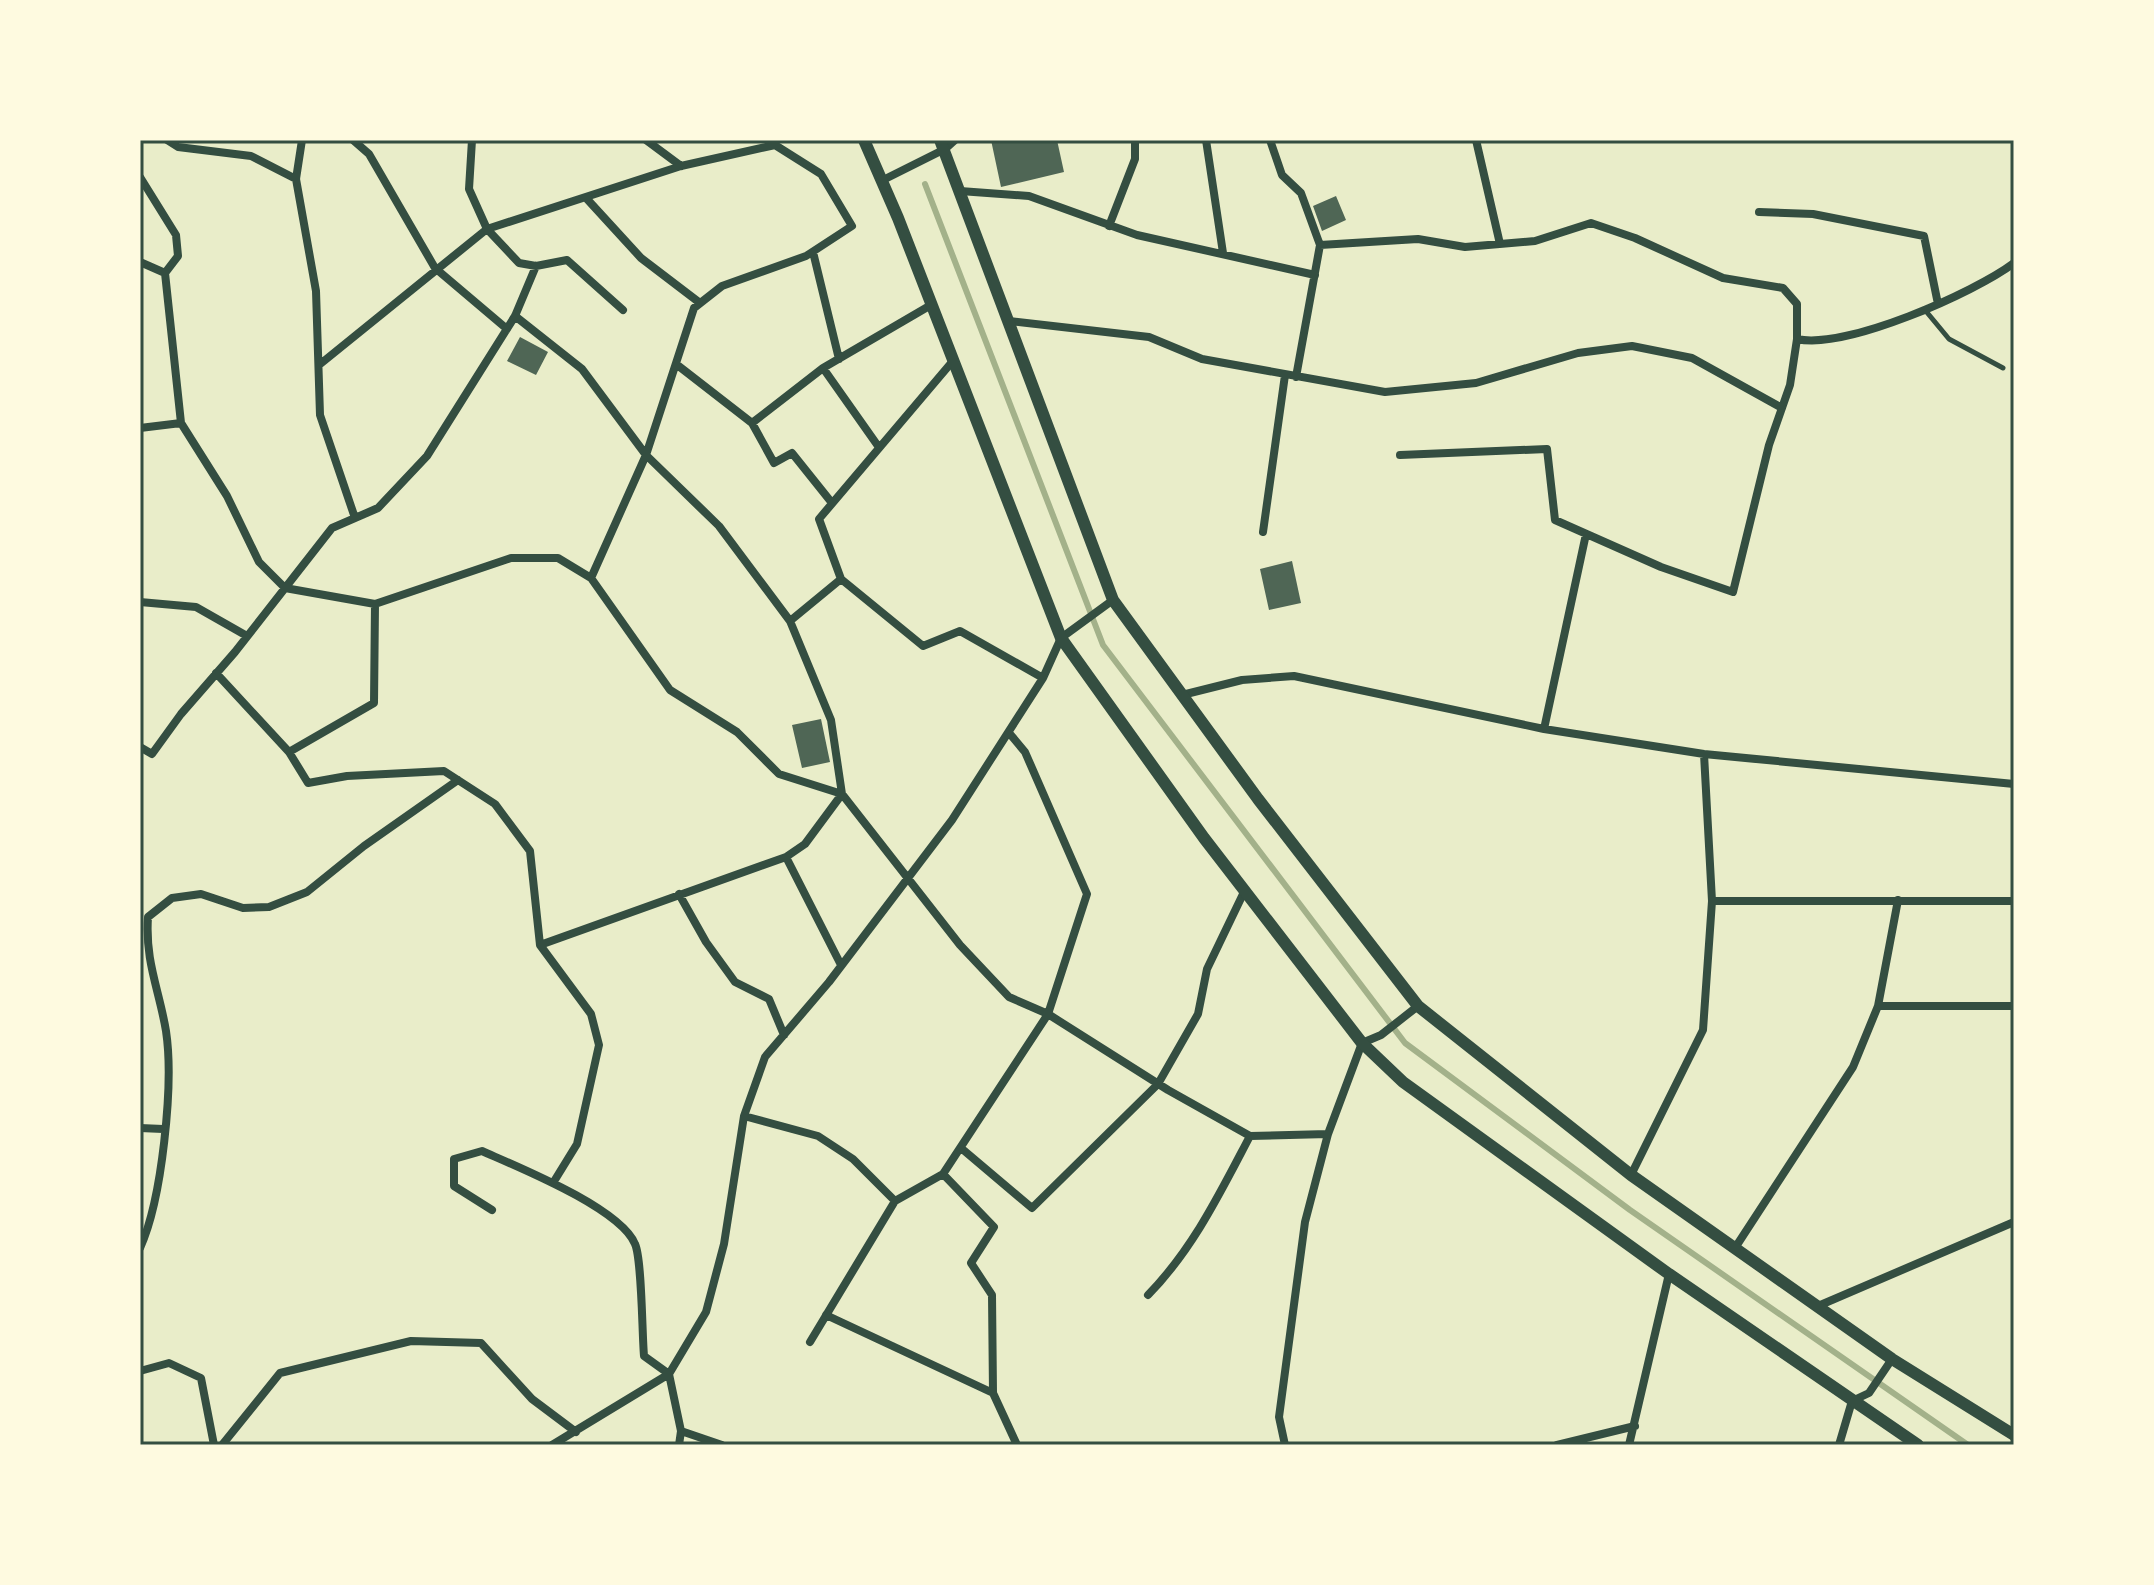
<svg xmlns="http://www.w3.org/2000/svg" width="2154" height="1585" viewBox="0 0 2154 1585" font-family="'Golos Text',sans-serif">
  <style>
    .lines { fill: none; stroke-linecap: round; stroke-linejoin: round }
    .stream { stroke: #a3b18a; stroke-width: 6 }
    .building { fill: #4f6655 }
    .service { stroke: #344e41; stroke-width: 5 }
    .minor { stroke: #344e41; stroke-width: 8 }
    .tertiary { stroke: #344e41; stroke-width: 12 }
    .neatline { fill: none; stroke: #344e41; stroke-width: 3 }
  </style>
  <rect width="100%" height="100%" fill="#e9edc9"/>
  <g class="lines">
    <path class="stream" d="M925,184l178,461 302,398 225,167 338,235"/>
  </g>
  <path class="building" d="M991,140h66l7,32 -63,15z
    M1336,196l10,24 -24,11 -9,-25z
    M520,337l28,15 -12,23 -29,-14z
    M1292,561l9,42 -32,7 -9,-41z
    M821,719l9,43 -28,6 -10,-43z"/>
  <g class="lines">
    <path class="service" d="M1925,310l24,29 54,29"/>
    <path class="minor" d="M167,140l11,7 73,9 45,23
      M302,140l-6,39 20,112 4,124 35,103
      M353,140l16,14 66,114 72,61
      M472,140l-3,49 18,40 32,34 17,3 31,-6 56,50
      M646,140l35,26
      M1206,140l17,113
      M1270,140l12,35 19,18 19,52 -24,132
      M1476,140l24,104
      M140,177l36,58 2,21 -13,17 16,150 46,73 32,66 26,26 90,16 136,-46h47l33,20 79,112 67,42 42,42 63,20 -37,50 -19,13 -246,88
      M881,181l64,-32 10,-9
      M960,191l69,5 108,39 178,40
      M587,199l54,59 59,45
      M1759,212l54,2 111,22 14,68
      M1109,226l26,-67v-19
      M1320,245l98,-6 47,8 70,-6 56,-18 44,15 88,40 60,10 14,16v35l-7,46 -21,60 -36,147 -72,-25 -106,-47 -8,-71 -147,6
      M813,252l26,107
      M140,262l25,11
      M515,316l67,53 64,86 73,71 71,95 41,99 11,74 118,151 49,52 39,17 120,76 82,46 78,-2
      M1009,321l140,16 53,22 183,33 91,-9 102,-30 54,-7 60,12 90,50
      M1797,339c48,11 177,-46 217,-76
      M952,362l-133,157 22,60 82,67 37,-15 83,47
      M676,364l76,59 22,40 18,-10 40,50
      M319,365l168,-136 194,-63 94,-21 46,29 31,52 -46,30 -84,30 -28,22 -48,147 -55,123
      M823,368l55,78
      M752,423l71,-55 108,-63
      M140,428l41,-5
      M1263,532l22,-157
      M140,602l56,5 51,29
      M790,621l51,-42
      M216,673l73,79 19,31 39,-7 97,-5 51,33 35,47 10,94 51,69 8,31 -22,99 -24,39
      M1182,695l60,-15 52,-4 250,53 160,25 310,30
      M1544,729l42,-195
      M140,747l12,7 29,-40 54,-62 97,-124 46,-20 49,-52 88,-140 21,-50
      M289,752l85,-49 1,-99
      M786,857l55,108
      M679,894l27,48 29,40 34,17 15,36
      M1712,901h302
      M1878,1006h136
      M744,1116l74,20 35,23 42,42 48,-27 105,-160 39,-120 -62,-142 -15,-18
      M140,1128l23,1
      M961,1148l71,60 126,-124 40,-70 9,-45 37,-77
      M943,1174l51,53 -23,36 21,32 1,98 24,52
      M1631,1175l72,-145 9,-129 -8,-147
      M492,1210l-38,-24v-27l28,-8c36,16 138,57 153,93 7,15 7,90 9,112l25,18 12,57 -2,14
      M140,1248c22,-48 34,-164 26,-217 -7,-42 -21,-69 -18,-114l24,-19 29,-4 42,14 26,-1 38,-15 57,-46 94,-66
      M1735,1248l118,-181 25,-61 20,-106
      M1148,1295c45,-46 72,-102 102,-159
      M1818,1306l196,-84
      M826,1315l167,78
      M810,1342l85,-141
      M140,1371l29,-8 32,15 13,67
      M681,1431l41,14
      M222,1445l58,-72 131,-32 70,2 51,56 44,33
      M552,1445l117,-71 37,-62 18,-68 20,-128 21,-59 64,-75 123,-162 91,-142 18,-40 52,-38
      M1285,1445l-6,-28 26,-195 23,-88 34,-91 19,-8 37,-29
      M1557,1445l78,-19
      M1629,1445l40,-171
      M1839,1445l13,-44 17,-8 23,-34"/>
    <path class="tertiary" d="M864,140l34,78 163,420 143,200 158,205 41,39 266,192 249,171
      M940,140l173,460 145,199 160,207 213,169 261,184 122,76"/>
  </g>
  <rect width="2154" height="1585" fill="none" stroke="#fefae0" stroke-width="284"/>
  <rect x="142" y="142" width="1870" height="1301" class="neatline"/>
</svg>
